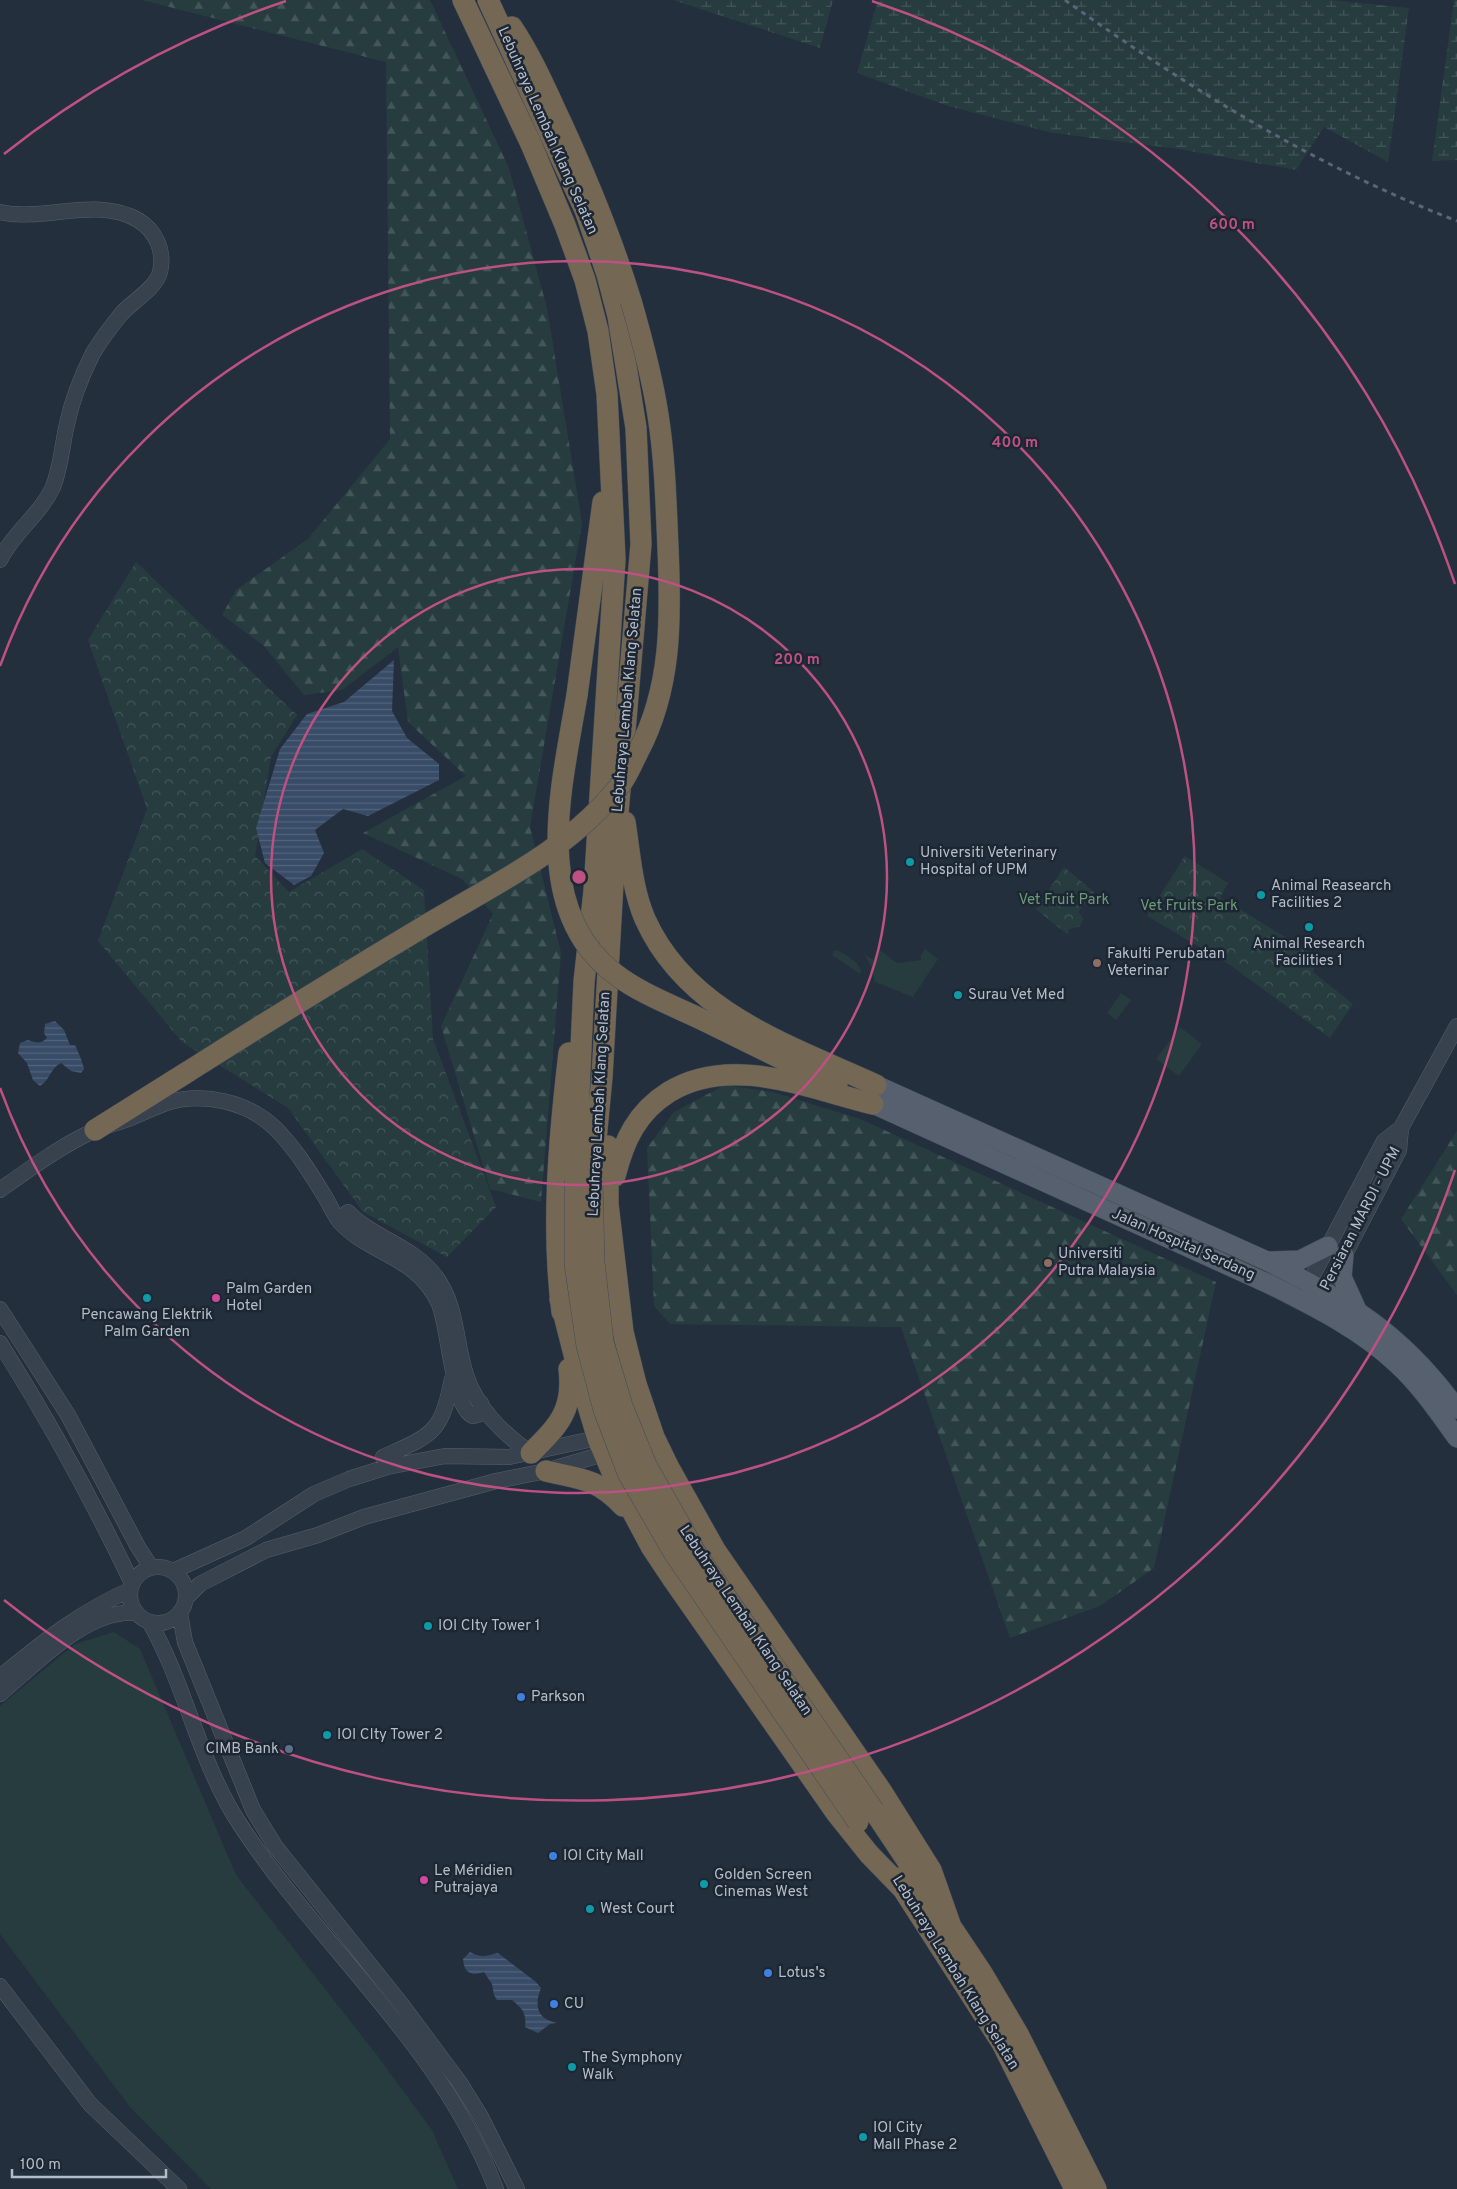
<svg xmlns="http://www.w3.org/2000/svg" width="1457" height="2189" viewBox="0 0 1457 2189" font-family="Overpass,sans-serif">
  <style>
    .grass { fill: #263c3f }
    .forest { fill: url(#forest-firs) }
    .wetland { fill: url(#wetland-marsh) }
    .park { fill: url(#park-crowns) }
    .water { fill: url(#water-rules) }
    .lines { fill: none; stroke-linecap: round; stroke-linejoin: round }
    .minor-casing { stroke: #565f6c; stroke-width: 16 }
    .major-casing { stroke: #414a57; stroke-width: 20 }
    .highway-casing { stroke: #434c59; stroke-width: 22 }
    .minor { stroke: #38414e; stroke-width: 15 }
    .major { stroke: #56606e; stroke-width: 19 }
    .highway { stroke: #746855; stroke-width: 21 }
    .rail { stroke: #5a6575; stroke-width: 3; stroke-dasharray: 5 5; stroke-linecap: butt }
    .highway-bridge-casing { stroke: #434c59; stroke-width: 22; stroke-linecap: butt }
    .highway-bridge { stroke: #746855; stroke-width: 21 }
    .ring { fill: none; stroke: #bd5182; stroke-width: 2.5 }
    .culture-dot { fill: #0f9aa8; stroke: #1d2633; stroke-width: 2 }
    .education-dot { fill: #8d6e63; stroke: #1d2633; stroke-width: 2 }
    .hotel-dot { fill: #d1479c; stroke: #1d2633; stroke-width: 2 }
    .shop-dot { fill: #3f7fe0; stroke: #1d2633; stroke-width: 2 }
    .service-dot { fill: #5c6f8a; stroke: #1d2633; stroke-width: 2 }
    .labels { text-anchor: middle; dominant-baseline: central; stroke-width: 5; stroke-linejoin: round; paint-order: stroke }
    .street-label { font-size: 15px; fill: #b4bcc9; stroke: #1d2633 }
    .poi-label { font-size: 15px; fill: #b4bcc9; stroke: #1d2633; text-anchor: start }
    .park-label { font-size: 15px; fill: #6b9a76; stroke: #1d2633 }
    .centre { fill: #bd5182; stroke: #1d2633; stroke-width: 2.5 }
    .ring-label { font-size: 15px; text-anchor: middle; font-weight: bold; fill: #bd5182; stroke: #1d2633; stroke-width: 5; stroke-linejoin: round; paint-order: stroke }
  </style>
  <defs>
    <pattern id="forest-firs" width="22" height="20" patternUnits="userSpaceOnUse" patternTransform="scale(1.25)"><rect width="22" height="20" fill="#263c3f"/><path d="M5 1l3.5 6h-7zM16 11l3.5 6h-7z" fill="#435659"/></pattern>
    <pattern id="wetland-marsh" width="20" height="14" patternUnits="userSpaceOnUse" patternTransform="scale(1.25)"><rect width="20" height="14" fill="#263c3f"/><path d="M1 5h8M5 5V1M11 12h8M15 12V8" fill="none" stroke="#435659"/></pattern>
    <pattern id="park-crowns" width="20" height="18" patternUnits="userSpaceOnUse" patternTransform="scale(1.25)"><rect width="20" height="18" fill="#263c3f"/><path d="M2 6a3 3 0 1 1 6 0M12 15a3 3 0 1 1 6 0" fill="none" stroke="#435659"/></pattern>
    <pattern id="water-rules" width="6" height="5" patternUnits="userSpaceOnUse" patternTransform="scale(1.25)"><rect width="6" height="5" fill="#394c67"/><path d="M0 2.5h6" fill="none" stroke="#53647b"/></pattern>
  </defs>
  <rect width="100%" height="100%" fill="#242f3e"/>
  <path class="grass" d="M925,949l13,10 -25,38 -38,-15 -4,-16 -7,-12 9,6 7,-10 17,13 24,-3v-5z
    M835,950c10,3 21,11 26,19l-1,5 -28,-19z
    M1121,993l10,7 -15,20 -9,-7z
    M1180,1027l22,17 -23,32 -23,-17z
    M114,1632l26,17 96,226 140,179 56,76 26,59h-247l-81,-82 -130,-173v-228l75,-62z"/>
  <path class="forest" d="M142,0h288l79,168 38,140 35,215 -52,304 31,126 -20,249 -51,-13 -49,-163 52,-112 -31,-35 -99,-46 103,-57 -58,-54 -10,-75 -56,43 -38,5 -41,-50 -41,-30 14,-25 72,-51 82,-100 -4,-377z
    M725,1085l48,7 87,27 356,163 -62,286 -54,38 -90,32 -109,-311 -231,-3 -16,-18 -7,-158 27,-36z
    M1457,1131v164l-56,-76z"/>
  <path class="wetland" d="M673,0h160l-13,48z
    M878,0h453l78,8 -21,154 -64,-35 -28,43 -117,-21 -126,-16 -105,-27 -91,-33z
    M1454,0h3v160l-25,1z"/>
  <path class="park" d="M136,562l161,153 -26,42 -16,99 34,36 73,-43 62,41 9,149 63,168 -49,50 -84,-45 -75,-104 -106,-66 -84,-101 49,-132 -59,-169z
    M1185,856l43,27 -8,14 99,61 -6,14 40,32 -23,34 -100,-73 -83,-49z
    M1064,867l30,25 -16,20 6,7 -5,8 -10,2 -1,6 -32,-26z"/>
  <path class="water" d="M394,660l-2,51 15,27 32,26v16l-71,36 -25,-7 -28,21 9,23 -13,23 -17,9 -29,-22 -9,-35 24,-79 27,-35 37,-12z
    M55,1021l9,9 6,15h5c2,4 9,20 9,24l-3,4 -10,-2 -10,-8c-10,4 -11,17 -21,23l-7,-6 -6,-17 -9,-10 2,-10 8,-3c8,3 13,4 19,-2l-3,-5 1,-9z
    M470,1952c10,6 17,4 28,1l38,29 5,6c-7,18 -4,31 16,35l-7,1 -12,9 -13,-6c2,-13 -3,-19 -13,-27h-15l-3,-5 -2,-11 -8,-12c-13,4 -20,1 -21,-13z"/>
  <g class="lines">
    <defs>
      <path id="minor" d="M0,212c44,10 97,-16 138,8 18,11 27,31 22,52 -4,16 -27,29 -38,41 -10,12 -21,27 -29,40 -11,22 -21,47 -26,71 -5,21 -6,43 -14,63 -13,28 -40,46 -53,73
        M0,1190c28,-20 58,-42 89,-57 12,-6 26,-9 39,-14 13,-5 25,-11 38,-16 37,-11 81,-2 109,25 20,20 34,43 49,67 5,8 9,18 15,26 30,34 78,34 100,83 10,23 13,104 34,112l7,-2 1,-11
        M339,1220l9,-8c26,27 66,34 88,65 22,30 19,65 30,98 10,32 38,60 65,78
        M1304,1292l80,-151 17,-13 56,-102
        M1320,1302l79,-152 2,-22
        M0,1309l68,106 70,132 13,20
        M0,1343c49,78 92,156 132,240
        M383,1457c49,-22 58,-23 69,-78
        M130 1595a28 28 0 1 1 56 0a28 28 0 1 1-56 0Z
        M173,1571l73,-33 68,-44 35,-15 38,-12 58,-11 64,1 98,-21
        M186,1598l14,-14 66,-34 52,-15 46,-18 132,-36 50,-10 67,-20
        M180,1614l5,28 68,168 22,36 127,159 58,78 21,34 36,72
        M150,1623c36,63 49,139 89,200 82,126 202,221 257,366
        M0,1677c42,-34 79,-65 130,-87
        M0,1694c35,-29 87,-86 136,-81
        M0,1986l90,118 89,85"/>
      <path id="major" d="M876,1085l391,176c83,42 134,71 190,148
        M873,1104l398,181c44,22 90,45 126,79 23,21 42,49 60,74
        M1344,1255l-2,22 15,33
        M1268,1261l32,-1 28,-14"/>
      <path id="highway" d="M463,0l68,144 34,81 20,55 13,51 9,63 8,165 -21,332 -10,91 -9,198
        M488,0l97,210 22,64 11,42 18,112 5,116 -26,304 -13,229 -10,104
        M512,27c20,30 34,63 49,95 27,59 51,117 70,179
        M577,695l26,-193
        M625,822c5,32 7,67 20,97 42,94 144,126 231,166
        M703,1020l134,66
        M95,1130l94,-59
        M608,1146v58l15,128 13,52 18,53 15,31 46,82 167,242 49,78 19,54
        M615,1176c9,-36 22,-64 54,-84 62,-38 139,-4 204,12
        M560,1299l22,87 16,53 17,40 37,69 20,30 165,236 32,40 34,35
        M562,1312c-11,-86 -3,-174 7,-259
        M531,1453c28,-28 43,-43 38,-84
        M546,1471c34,8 51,7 77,35
        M874,1811l108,162 36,61 78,155
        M896,1878l106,165 73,146"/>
    </defs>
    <use href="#minor" class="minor-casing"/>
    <use href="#major" class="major-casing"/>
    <use href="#highway" class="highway-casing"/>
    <use href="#minor" class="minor"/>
    <use href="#major" class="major"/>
    <use href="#highway" class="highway"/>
    <path class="rail" d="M1065,0c123,88 250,166 392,221"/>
    <defs>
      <path id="highway-bridge" d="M577,695c-15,90 -48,214 38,279 26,20 59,32 88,46
        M189,1071c79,-50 159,-99 239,-147 69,-41 144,-76 193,-140 7,-10 12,-22 17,-32 34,-64 33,-133 30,-204 -2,-45 -3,-89 -10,-133 -6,-39 -16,-76 -27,-114
        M575,1180v84l12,82 17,64 24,63 45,78 185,271
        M592,1181l2,81 9,80 19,64 24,59 51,90 177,256"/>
    </defs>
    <use href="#highway-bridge" class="highway-bridge-casing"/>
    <use href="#highway-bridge" class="highway-bridge"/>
  </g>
  <g class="ring">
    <circle cx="579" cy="877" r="308"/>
    <path d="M0 666A616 616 0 1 1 0 1088"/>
    <path d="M1455 1170A924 924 0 0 1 4 1600M4 154A924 924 0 0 1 286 1M872 1A924 924 0 0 1 1455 584"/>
  </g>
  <g class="culture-dot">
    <circle cx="910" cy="862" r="5"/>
    <circle cx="1261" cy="895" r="5"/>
    <circle cx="1309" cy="927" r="5"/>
    <circle cx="958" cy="995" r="5"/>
    <circle cx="147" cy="1298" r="5"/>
    <circle cx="428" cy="1626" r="5"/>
    <circle cx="327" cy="1735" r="5"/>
    <circle cx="704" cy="1884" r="5"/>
    <circle cx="590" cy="1909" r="5"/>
    <circle cx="572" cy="2067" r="5"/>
    <circle cx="863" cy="2137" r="5"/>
  </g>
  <g class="education-dot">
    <circle cx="1097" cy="963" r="5"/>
    <circle cx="1048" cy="1263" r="5"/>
  </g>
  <g class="hotel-dot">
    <circle cx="216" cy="1298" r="5"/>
    <circle cx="424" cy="1880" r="5"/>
  </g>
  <g class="shop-dot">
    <circle cx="521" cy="1697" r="5"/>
    <circle cx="553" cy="1856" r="5"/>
    <circle cx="768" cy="1973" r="5"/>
    <circle cx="554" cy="2004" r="5"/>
  </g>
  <circle class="service-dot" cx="289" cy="1749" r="5"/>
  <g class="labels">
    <g class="street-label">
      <text transform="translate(547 131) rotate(66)">Lebuhraya Lembah Klang Selatan</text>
      <text transform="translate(628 700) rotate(-85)">Lebuhraya Lembah Klang Selatan</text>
      <text transform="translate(600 1104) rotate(-87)">Lebuhraya Lembah Klang Selatan</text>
      <text transform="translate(1361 1219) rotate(-63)">Persiaran MARDI - UPM</text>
      <text transform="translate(1183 1245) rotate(24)">Jalan Hospital Serdang</text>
      <text transform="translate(745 1621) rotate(56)">Lebuhraya Lembah Klang Selatan</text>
      <text transform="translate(955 1973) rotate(58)">Lebuhraya Lembah Klang Selatan</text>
    </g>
    <g class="poi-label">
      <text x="920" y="853">Universiti Veterinary<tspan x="920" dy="17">Hospital of UPM</tspan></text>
      <text x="1271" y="886">Animal Reasearch<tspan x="1271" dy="17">Facilities 2</tspan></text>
      <text x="1309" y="944" text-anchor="middle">Animal Research<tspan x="1309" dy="17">Facilities 1</tspan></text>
      <text x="1107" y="954">Fakulti Perubatan<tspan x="1107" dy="17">Veterinar</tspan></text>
      <text x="968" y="995">Surau Vet Med</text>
      <text x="1058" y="1254">Universiti<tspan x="1058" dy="17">Putra Malaysia</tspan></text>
      <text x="226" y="1289">Palm Garden<tspan x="226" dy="17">Hotel</tspan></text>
      <text x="147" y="1315" text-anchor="middle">Pencawang Elektrik<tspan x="147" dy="17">Palm Garden</tspan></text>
      <text x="438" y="1626">IOI CIty Tower 1</text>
      <text x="531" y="1697">Parkson</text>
      <text x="337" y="1735">IOI CIty Tower 2</text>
      <text x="279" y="1749" text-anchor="end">CIMB Bank</text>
      <text x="563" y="1856">IOI City Mall</text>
      <text x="434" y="1871">Le Méridien<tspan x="434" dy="17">Putrajaya</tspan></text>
      <text x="714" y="1875">Golden Screen<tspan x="714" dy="17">Cinemas West</tspan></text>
      <text x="600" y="1909">West Court</text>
      <text x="778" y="1973">Lotus's</text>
      <text x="564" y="2004">CU</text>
      <text x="582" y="2058">The Symphony<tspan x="582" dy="17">Walk</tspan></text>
      <text x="873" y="2128">IOI City<tspan x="873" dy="17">Mall Phase 2</tspan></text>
    </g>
    <g class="park-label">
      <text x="1064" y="900">Vet Fruit Park</text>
      <text x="1189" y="906">Vet Fruits Park</text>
    </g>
  </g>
  <circle cx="579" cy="877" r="8" class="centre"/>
  <g class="ring-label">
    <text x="1232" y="229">600 m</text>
    <text x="1015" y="447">400 m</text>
    <text x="797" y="664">200 m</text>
  </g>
  <path d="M12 2169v8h154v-8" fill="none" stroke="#b4bcc9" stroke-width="2.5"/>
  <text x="20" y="2169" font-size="15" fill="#b4bcc9" stroke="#1d2633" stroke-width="4" paint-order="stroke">100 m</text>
</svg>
